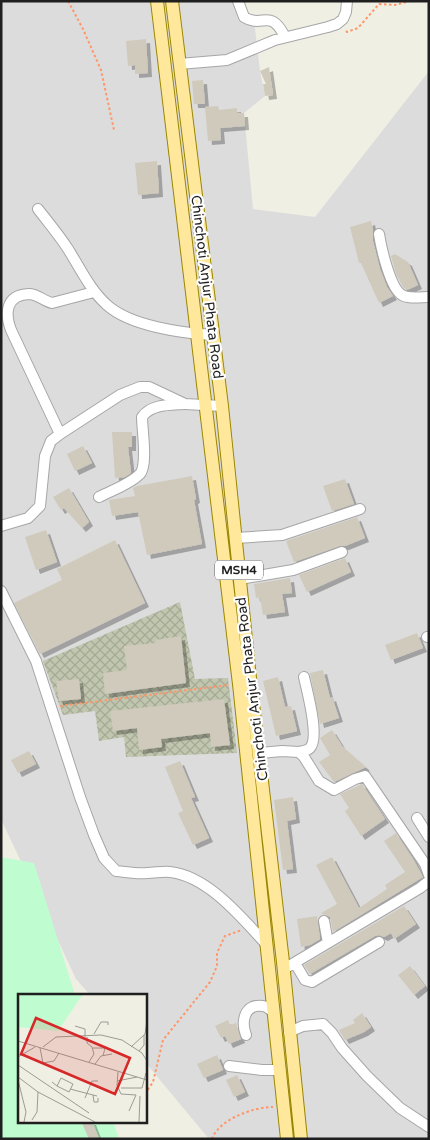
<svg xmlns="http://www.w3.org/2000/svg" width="430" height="1140" viewBox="0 0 430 1140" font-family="'Varela Round',sans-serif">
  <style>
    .residential { fill: #dddcdc }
    .construction { fill: url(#construction-cross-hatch) }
    .park { fill: #bffdd1 }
    .building { fill: #d0cabd; filter: url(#shadow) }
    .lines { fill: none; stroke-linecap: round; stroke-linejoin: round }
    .minor-casing { stroke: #a6a6a6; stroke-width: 12 }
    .major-casing { stroke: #9a8600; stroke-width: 14 }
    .path { stroke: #ff9667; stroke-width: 2; stroke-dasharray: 2.5 2.5; stroke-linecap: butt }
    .minor { stroke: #fff; stroke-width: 10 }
    .major { stroke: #ffe89b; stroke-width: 12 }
    .labels { text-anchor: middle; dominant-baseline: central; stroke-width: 4.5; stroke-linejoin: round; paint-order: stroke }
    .shield { fill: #fff; stroke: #626262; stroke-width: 1 }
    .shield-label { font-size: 12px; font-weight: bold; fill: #1f1f1f }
    .street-label { font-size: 14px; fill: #1f1f1f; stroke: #fff }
    .inset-road { fill: none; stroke: #9c9c95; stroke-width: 1 }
    .view { fill: #d62828; fill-opacity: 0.15; stroke: #d62828; stroke-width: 2.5 }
    .inset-edge { fill: none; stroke: #1f1f1f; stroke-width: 2.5 }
  </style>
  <defs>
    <pattern id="construction-cross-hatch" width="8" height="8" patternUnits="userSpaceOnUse" patternTransform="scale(1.25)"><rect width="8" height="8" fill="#c1c6af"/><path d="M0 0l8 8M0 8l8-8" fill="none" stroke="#a5aa96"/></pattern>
    <filter id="shadow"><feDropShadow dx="4" dy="4" stdDeviation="0" flood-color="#0004"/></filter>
  </defs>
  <rect width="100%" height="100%" fill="#f0efe4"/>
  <path class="residential" d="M1,1h234l19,19 6,51 5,25 -21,17 9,96 62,8 114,-146v1068h-220l-64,-77v-67h-55l-14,-16 -75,-160z"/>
  <path class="construction" d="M180,602l15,77 33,-1 9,75 -111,4 -2,-20 -25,4 -4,-30 -32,4 -20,-54z"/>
  <path class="park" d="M1,857l33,6 41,132h-56v126h94l6,18h-118z"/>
  <path class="building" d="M146,39l2,34 -13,1v-9l-7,1 -2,-25z
    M269,67l4,28 -8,1 -2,-12h3l-6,-13z
    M203,80l2,24h-11l-2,-23z
    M218,106l1,4 18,-2v5h7l1,13 -25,2 1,12 -13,1 -3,-34z
    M157,161l2,32 -21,2 -3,-32z
    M371,221l2,9v11l7,28 7,18 6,9 -14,7 -18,-40h-2l-9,-36z
    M395,254l13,8 10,23 -11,5 -4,-3 -7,-13 -5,-18z
    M112,432h20v15h-4l3,26 -6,4 -10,1z
    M83,446l9,17 -17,8 -8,-17z
    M192,476l4,23 -2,1 8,44 -55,11 -9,-43 -26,4 -3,-16 26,-4 -2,-8 4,-2z
    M345,479l9,25 -22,7 -9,-25z
    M69,488l20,34 -7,6 -18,-20 -3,2 -8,-13z
    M357,517l8,21 -20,8h-5l-46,16 -8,-21z
    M46,530l11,32 -21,8 -11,-33z
    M115,540l30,63 -105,51 -26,-51 48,-23 -5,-11z
    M345,558l6,14 -44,20 -8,-17z
    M290,578l2,15 -10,1 3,18 -22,3 -3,-18 -4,1 -2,-14z
    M417,633l6,15 -32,12 -6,-15z
    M181,636l5,47 -81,11 -2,-21 24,-3 -3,-24 32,-3v-3z
    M323,670l7,28 2,-1 7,21 -19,6 -10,-51z
    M278,677l7,30 6,-1 6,25 -21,5 -13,-55z
    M79,679l2,20 -22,2 -3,-20z
    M224,699l6,46 -19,2 -1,-14 -49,6 1,8 -23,3 -2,-22 -24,3 -3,-20z
    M332,730l10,16 24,21 -32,15 -15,-20 11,-7 -10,-17z
    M29,751l7,13 -18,9 -7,-13z
    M180,761l15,36 -4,1 18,40 -16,7 -15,-32 5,-2 -18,-44z
    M362,784l23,35 -24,17 -16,-25 4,-3 -9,-14z
    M293,797l3,22 -9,2 6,48 -10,1 -9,-70z
    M396,833l17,26 10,18 -90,55 -3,-15 -9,-4 16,-9 -21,-39 16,-8 27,51 28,-19 -2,-4 20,-13 -21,-31z
    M404,906l12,18 -22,15 -3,-6 -7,4 -5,-2 -4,1 -65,38 -6,-9z
    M317,916l3,23 -10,6 -9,2 -4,-28z
    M410,966l15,20 -11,9 -16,-20z
    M362,1013l9,14 -7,5 -19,8 -6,-10 16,-7 -2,-3z
    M228,1020l2,5 6,-2 5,16 -12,5 -4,-8 -4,2 -6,-12z
    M217,1055l6,15 -19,8 -7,-14z
    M237,1075l8,17 -11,5 -8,-17z
    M81,1121h11l7,18h-10z"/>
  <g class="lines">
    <defs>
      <path id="minor" d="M238,1l6,16c19,12 26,-10 41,20
        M179,64l48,-4 48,-20 53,-13 9,-3 6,-5 3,-7 1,-11
        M38,209c10,13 21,26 30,40 12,19 22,41 39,56 23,21 75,28 105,30
        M379,234c2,13 11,54 23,61 6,4 19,2 27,2
        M60,434l-49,-104c-6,-16 -6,-35 18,-36 8,0 15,7 23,9l42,-11
        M99,497c13,-7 30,-12 41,-23 8,-10 2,-44 2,-57 9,-13 28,-12 42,-13
        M1,526l27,-8 12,-12 5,-50 6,-15 9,-7 60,-39 20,-8h9l36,17 37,2
        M236,538l46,-3 78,-26
        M240,579l53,-9 49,-18
        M1,591l35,70 44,136 14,38 10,23 12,13c11,1 21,3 31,2 8,0 16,-2 23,-1 38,4 72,46 97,73
        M427,637h2
        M299,752c4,-1 8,-1 11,-4 10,-11 -3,-57 -6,-71
        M260,753l22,-2 17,1 5,5 15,24 15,9 21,-11 10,-3 60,88 4,11
        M417,818l12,19
        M324,921l4,22
        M295,963l10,17 7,2 67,-40
        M284,969l136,-81 9,-7
        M289,1032l14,-6 20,-2 9,9 10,15 25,28 33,32 29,19
        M246,1035c-5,-13 -2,-32 17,-29 3,0 7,4 11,6
        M229,1066l33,4h18"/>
      <path id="major" d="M157,1l82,683 48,455
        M172,1l50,405 28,272 33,284 18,177"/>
    </defs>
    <use href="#minor" class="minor-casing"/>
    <use href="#major" class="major-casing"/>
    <path class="path" d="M68,1l15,28 18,41 13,60
      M346,31l1,1 11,-4 21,-24 16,1 15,-4
      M60,706l169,-21
      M145,1094l8,-12 10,-42 47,-58 7,-16v-13l8,-17 17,-6
      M212,1139c7,-20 42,-32 61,-32"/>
    <use href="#minor" class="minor"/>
    <use href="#major" class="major"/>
  </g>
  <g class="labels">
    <rect class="shield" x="215" y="560.5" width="48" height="19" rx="4"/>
    <g class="shield-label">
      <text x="239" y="570">MSH4</text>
    </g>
    <g class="street-label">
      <text transform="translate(207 287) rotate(83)">Chinchoti Anjur Phata Road</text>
      <text transform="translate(252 689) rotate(-97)">Chinchoti Anjur Phata Road</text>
    </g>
  </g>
  <g transform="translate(18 994)">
    <rect width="129" height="129" fill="#f0efe4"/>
    <path d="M0,0h65l-25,37 -40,-4z" fill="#bffdd1"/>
    <path class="inset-road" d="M57,32l10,3v8M76,40l7,-12h7v3M69,43v6l5,4 2,7 -5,8M0,47l129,39M25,53l13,-10 45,-2 21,5 20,13 5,8M113,53l14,-13 2,-13M22,54l3,15 11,-2 5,-8M75,54h12l-2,8M121,57l5,-6v-10M0,63l17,-10M77,70l6,-8 11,-2M0,71l71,48M100,78l-1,13 4,9 15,1 -7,16M0,83l20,15 -1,20 -5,8M0,86l8,32 -2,10M99,87l20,-4M34,88l5,4 12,6 4,-8 -12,-6 -4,8M103,94h21l4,-15M52,95l27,7M20,98l57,30M75,101l1,7h4v-4M67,104l7,-17h6M121,128l1,-26"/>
    <path class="view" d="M18,24l94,40 -15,36 -94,-40z"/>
    <rect width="129" height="129" class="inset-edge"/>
  </g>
  <rect width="430" height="1140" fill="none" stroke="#1f1f1f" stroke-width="5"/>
</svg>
